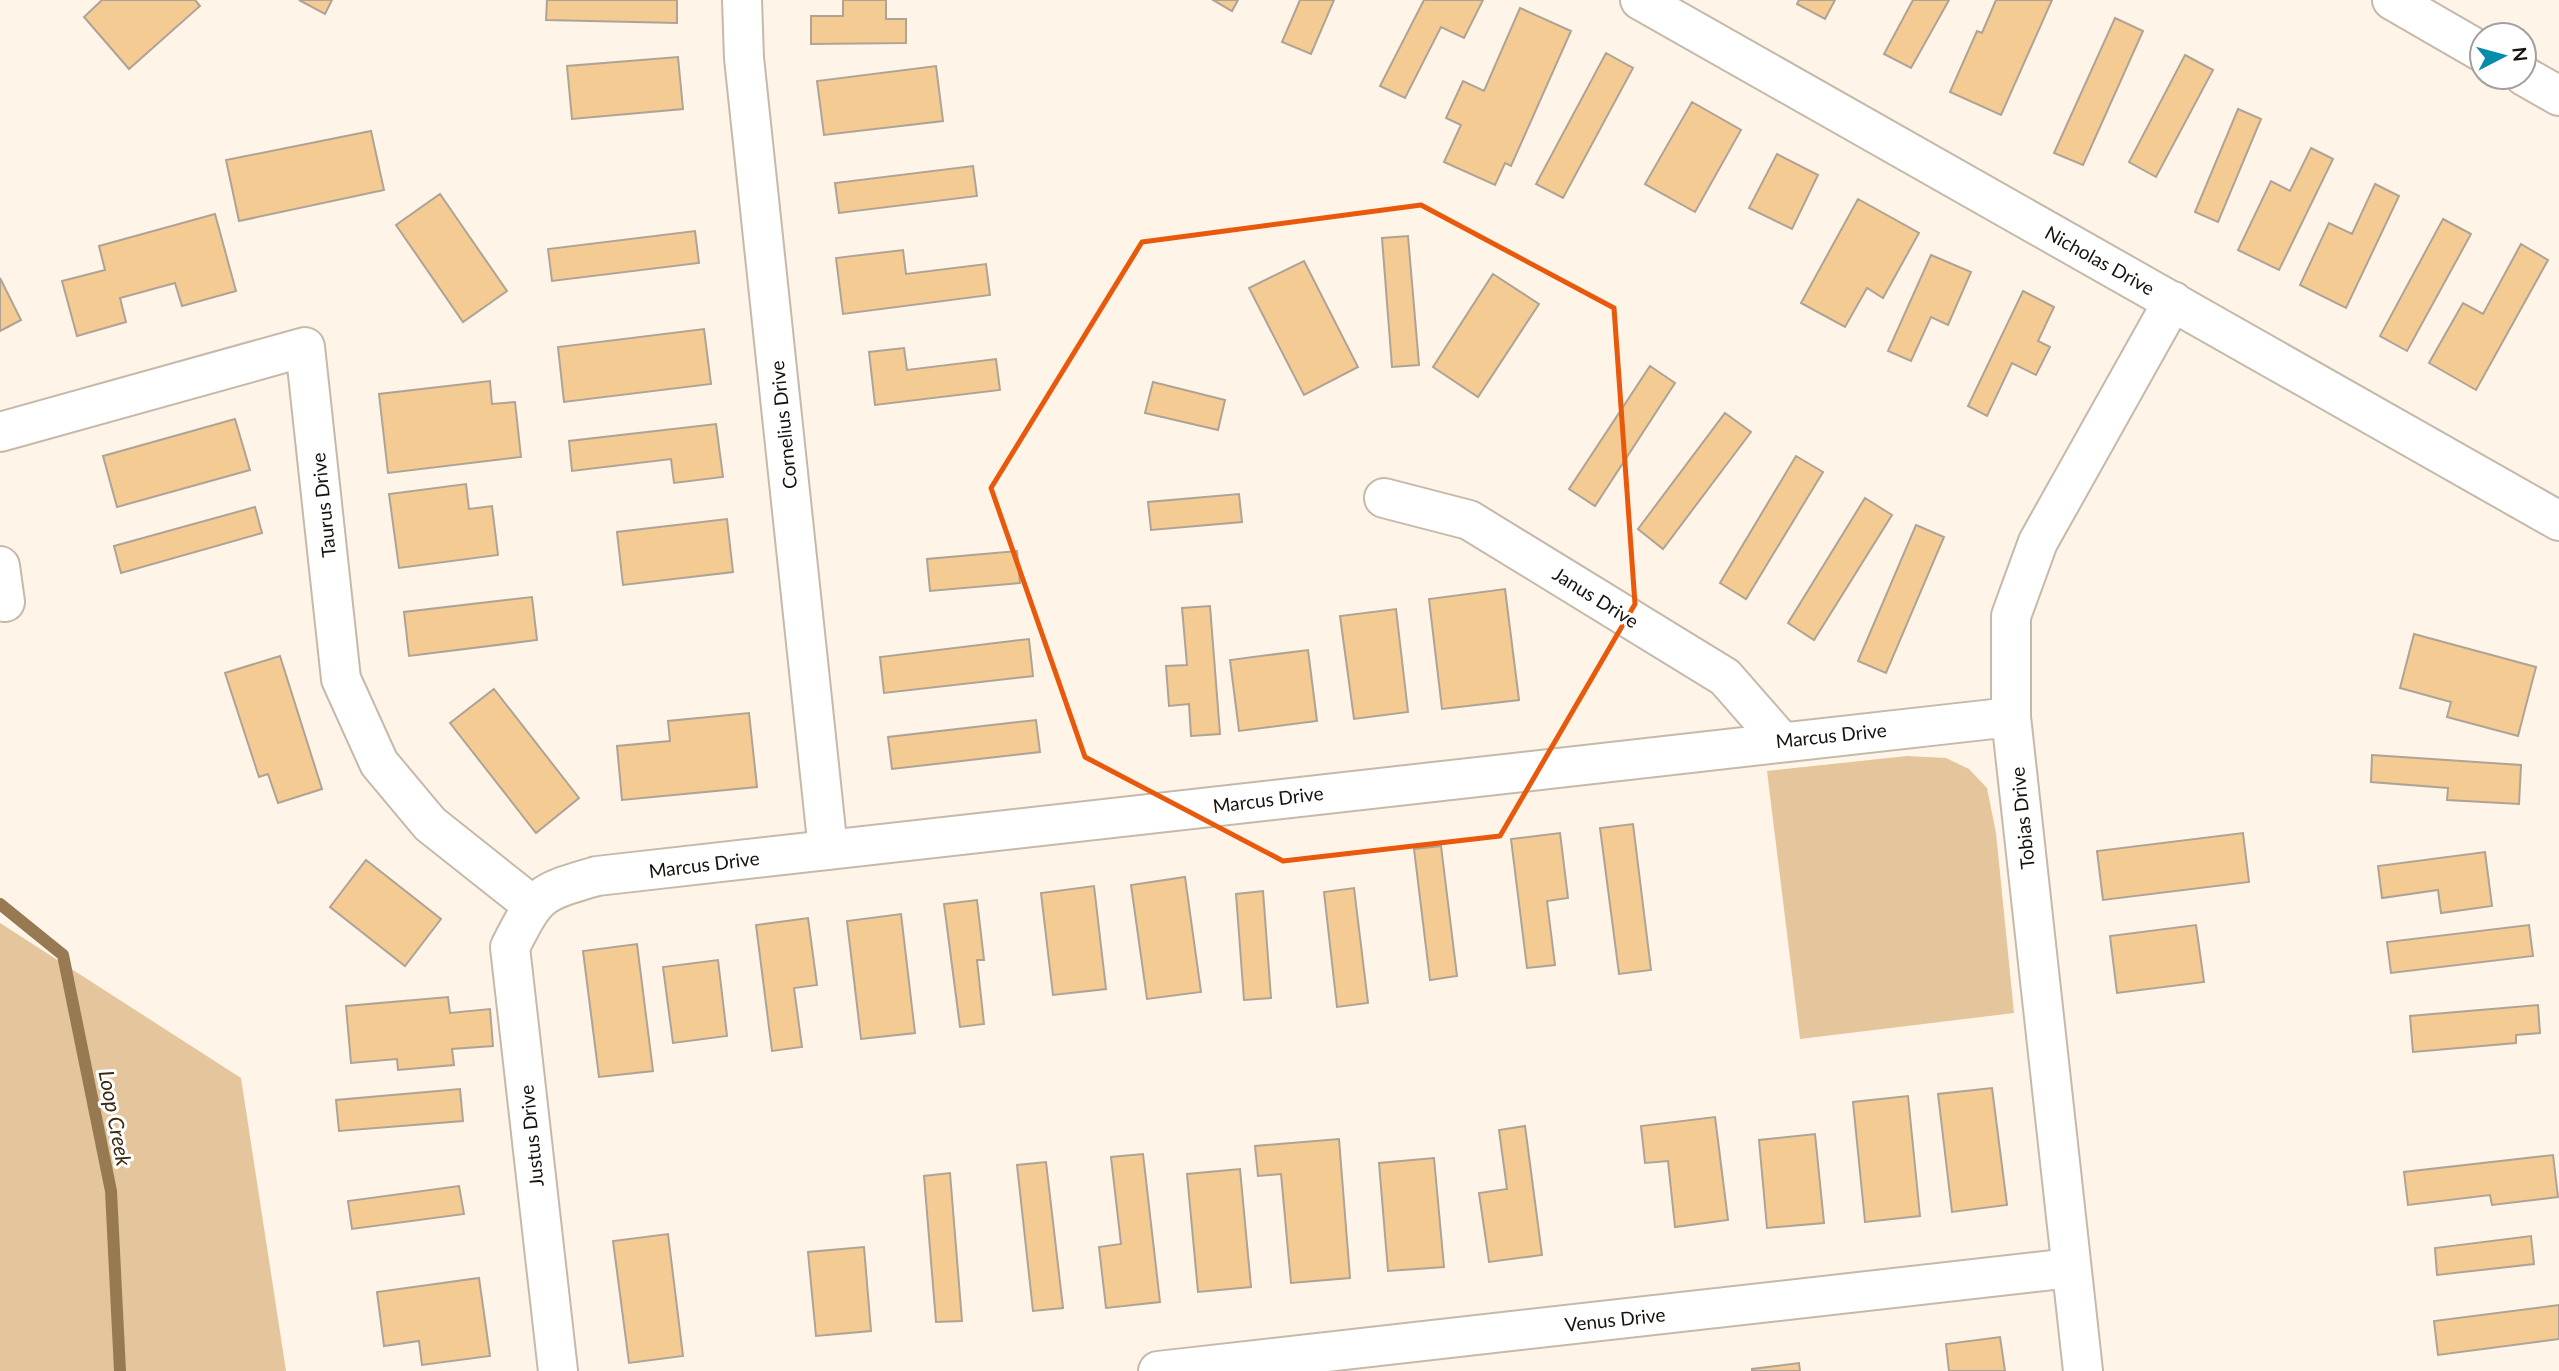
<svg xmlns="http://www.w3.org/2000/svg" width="2559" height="1371" viewBox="0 0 2559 1371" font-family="Lato,sans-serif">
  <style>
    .green { fill: #e4c59c }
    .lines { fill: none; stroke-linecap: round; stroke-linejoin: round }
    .stream { stroke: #977a52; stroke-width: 12 }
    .building { fill: #f5cb94; stroke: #afa395; stroke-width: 2 }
    .minor-casing { stroke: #c5b9aa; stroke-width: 42 }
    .secondary-casing { stroke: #c5b9aa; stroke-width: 42 }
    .minor { stroke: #fff; stroke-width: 38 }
    .secondary { stroke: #fff; stroke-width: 38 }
    .marked { fill: none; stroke: #e8590c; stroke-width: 5; stroke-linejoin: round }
    .labels { text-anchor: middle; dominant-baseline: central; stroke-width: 6; stroke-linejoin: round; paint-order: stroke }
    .street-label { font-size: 19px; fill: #17120d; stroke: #fff }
    .water-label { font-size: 21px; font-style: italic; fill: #39270e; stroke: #fff }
  </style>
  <rect width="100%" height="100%" fill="#fef4e7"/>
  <path class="green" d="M1907,756l39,2 23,11 18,19 9,45 18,180 -214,26 -33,-268z
    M0,923l241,155 45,293h-286z"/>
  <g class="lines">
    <path class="stream" d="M0,904l63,51 48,236 9,180"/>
  </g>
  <path class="building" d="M102,0h93l5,6 -71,63 -45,-52z
    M299,0h33l-7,14z
    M547,0h130v23l-131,-3z
    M843,0h43v19h20v24l-95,1v-28h32z
    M1213,0h25l-6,11z
    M1300,0h34l-23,54 -29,-12z
    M1424,0h59l-19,38 -23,-11 -36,71 -25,-12z
    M1799,0h36l-10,19 -28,-15z
    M1913,0h36l-38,68 -27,-14z
    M1996,0h56l-51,115 -51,-23 27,-61 5,2z
    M1520,8l51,23 -60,135 -6,-3 -10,22 -51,-23 17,-37 -15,-7 17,-37 21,10z
    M2115,18l28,13 -60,134 -29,-12z
    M1606,53l27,15 -70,130 -27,-14z
    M2185,55l28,15 -57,107 -27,-15z
    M678,57l5,52 -111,10 -5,-53z
    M936,66l7,55 -119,14 -7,-54z
    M1692,102l49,28 -46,82 -50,-28z
    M2238,109l23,10 -43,103 -23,-10z
    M371,131l13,59 -145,31 -13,-61z
    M2311,148l22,11 -54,111 -41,-20 33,-69 19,10z
    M1777,154l41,21 -26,54 -43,-21z
    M973,166l4,30 -138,17 -4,-30z
    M2375,184l24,12 -53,112 -46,-23 29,-62 23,11z
    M440,194l67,97 -44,31 -67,-97z
    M1858,199l61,34 -36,65 -16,-10 -22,39 -44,-24z
    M215,214l21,77 -54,15 -7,-23 -55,15 6,24 -49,14 -15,-55 43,-11 -6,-24z
    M2443,219l28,15 -64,117 -27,-15z
    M695,231l4,32 -147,18 -4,-32z
    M1408,236l11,129 -27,2 -10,-129z
    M2521,244l27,16 -72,130 -47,-27 34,-60 20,11z
    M903,250l3,24 80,-10 4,31 -147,19 -7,-56z
    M1931,255l40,17 -23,53 -17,-8 -20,44 -23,-10z
    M1304,261l54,106 -54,28 -55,-107z
    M1493,274l46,30 -61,93 -45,-30z
    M0,278l21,42 -21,11z
    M2023,291l31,16 -16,34 12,6 -14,28 -24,-12 -25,53 -19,-10z
    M704,329l7,55 -147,18 -6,-55z
    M904,348l3,22 89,-11 4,31 -125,15 -6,-53z
    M1650,366l25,17 -80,123 -26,-17z
    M490,381l2,23 23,-2 6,55 -133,16 -9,-79z
    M1153,382l72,18 -7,30 -73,-17z
    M1725,413l26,19 -88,117 -25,-20z
    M235,419l15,51 -133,37 -14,-51z
    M716,424l7,53 -49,6 -3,-24 -99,12 -3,-30z
    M1796,456l27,16 -77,127 -26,-16z
    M466,484l3,25 23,-3 6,49 -99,13 -10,-74z
    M1239,494l3,28 -91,8 -3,-28z
    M1865,498l27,17 -78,125 -26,-17z
    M255,507l7,26 -141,40 -7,-27z
    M727,519l6,53 -110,13 -6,-53z
    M1916,525l28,12 -58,136 -28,-12z
    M1017,551l3,32 -90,8 -3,-32z
    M1505,589l14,111 -77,9 -13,-110z
    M532,597l5,43 -128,16 -5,-44z
    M1210,606l10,128 -29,2 -2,-32 -20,2 -3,-40 21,-1 -5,-57z
    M1396,609l12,103 -54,7 -14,-103z
    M2414,634l122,33 -18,69 -71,-19 4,-15 -51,-14z
    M1029,639l4,37 -149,17 -4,-36z
    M1308,650l9,71 -78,10 -9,-71z
    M280,656l42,133 -44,14 -10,-29 -9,3 -34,-104z
    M494,689l85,109 -43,35 -86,-110z
    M749,713l8,74 -135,13 -5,-54 53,-5 -2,-20z
    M1036,720l4,32 -148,17 -4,-32z
    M2372,755l149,10 -2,39 -72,-4 1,-12 -77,-6z
    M1633,824l18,146 -32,4 -19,-146z
    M1560,833l8,65 -21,3 8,64 -28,3 -16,-129z
    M2243,833l6,49 -146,18 -6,-49z
    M1441,846l16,130 -27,4 -16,-131z
    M2485,852l7,54 -51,7 -3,-23 -56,8 -4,-32z
    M366,860l75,59 -36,47 -75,-59z
    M1185,877l16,115 -54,7 -16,-114z
    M1094,886l12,103 -53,6 -12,-102z
    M1354,888l14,115 -31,4 -13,-115z
    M1263,891l8,107 -27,2 -8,-106z
    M977,900l7,60h-7l7,64 -24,3 -16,-123z
    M901,914l14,119 -54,6 -14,-118z
    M808,918l9,67 -23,3 8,59 -30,4 -16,-126z
    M2196,925l8,57 -87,11 -7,-57z
    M2529,925l4,31 -142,17 -4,-31z
    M637,944l16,127 -54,6 -16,-126z
    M718,960l9,76 -54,7 -10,-76z
    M448,997l2,16 40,-4 3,37 -41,3 2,16 -56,5 -1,-11 -46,4 -5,-57z
    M2538,1005l2,28 -24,2v8l-103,9 -3,-36z
    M1992,1088l15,117 -55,7 -14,-118z
    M460,1089l3,32 -124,10 -3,-31z
    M1908,1096l12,120 -55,6 -12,-120z
    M1715,1117l13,103 -53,7 -7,-66 -23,2 -4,-37z
    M1525,1126l17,129 -53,7 -10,-69 28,-4 -8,-59z
    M1815,1134l9,89 -57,5 -8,-88z
    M1339,1139l11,139 -59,5 -10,-109 -23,2 -3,-30z
    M1143,1154l17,148 -54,6 -7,-61 22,-3 -10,-87z
    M2553,1155l5,42 -66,8 -2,-10 -82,10 -4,-33z
    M1434,1158l10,109 -56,4 -9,-108z
    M1046,1162l17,146 -30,3 -16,-146z
    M1240,1169l11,118 -53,5 -11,-118z
    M950,1173l12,148 -26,1 -12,-146z
    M459,1186l5,28 -112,15 -4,-28z
    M668,1234l15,122 -54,7 -16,-122z
    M2531,1236l3,28 -97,11 -2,-27z
    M864,1247l7,84 -55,5 -8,-84z
    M479,1278l11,78 -68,9 -3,-24 -35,5 -7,-54z
    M2559,1305v34l-121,16 -4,-34z
    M2000,1337l5,34h-56l-3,-27z
    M1799,1363l1,8h-48v-2z"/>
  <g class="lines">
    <defs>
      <path id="minor" d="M742,0l2,58 84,792
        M1640,0l919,521
        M0,432l305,-85 36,332 38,84 51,61 102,81
        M1384,498l85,22 256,157 56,64
        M0,566l5,36
        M558,1371l-48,-424c28,-55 29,-54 87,-71l1414,-159
        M1158,1371l913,-103
        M2083,1371l-72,-654v-101l27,-74 135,-241"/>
      <path id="secondary" d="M2392,0l90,52
        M2524,76l35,20"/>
    </defs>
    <use href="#minor" class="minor-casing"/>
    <use href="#secondary" class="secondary-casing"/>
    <use href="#minor" class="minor"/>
    <use href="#secondary" class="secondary"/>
  </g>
  <path class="marked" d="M1421,205l193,103 21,296 -135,232 -217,25 -198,-104 -94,-269 151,-246z"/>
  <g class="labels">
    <g class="street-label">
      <text transform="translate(2100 260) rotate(29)">Nicholas Drive</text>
      <text transform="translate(783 425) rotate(-96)">Cornelius Drive</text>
      <text transform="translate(323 505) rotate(-96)">Taurus Drive</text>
      <text transform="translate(1596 597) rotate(32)">Janus Drive</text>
      <text transform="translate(1831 735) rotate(-6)">Marcus Drive</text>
      <text transform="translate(1268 799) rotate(-7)">Marcus Drive</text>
      <text transform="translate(2022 818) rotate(-96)">Tobias Drive</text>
      <text transform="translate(704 864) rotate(-7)">Marcus Drive</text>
      <text transform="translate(531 1136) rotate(-96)">Justus Drive</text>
      <text transform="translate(1615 1319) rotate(-6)">Venus Drive</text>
    </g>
    <g class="water-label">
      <text transform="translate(116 1118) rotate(79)">Loop Creek</text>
    </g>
  </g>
  <g transform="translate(2503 56) rotate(84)"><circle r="33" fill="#ffffff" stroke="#a2a09e" stroke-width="2"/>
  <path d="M0-5L12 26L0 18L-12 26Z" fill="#058bab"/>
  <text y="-10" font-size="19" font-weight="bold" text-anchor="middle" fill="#17120d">N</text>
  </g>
</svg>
